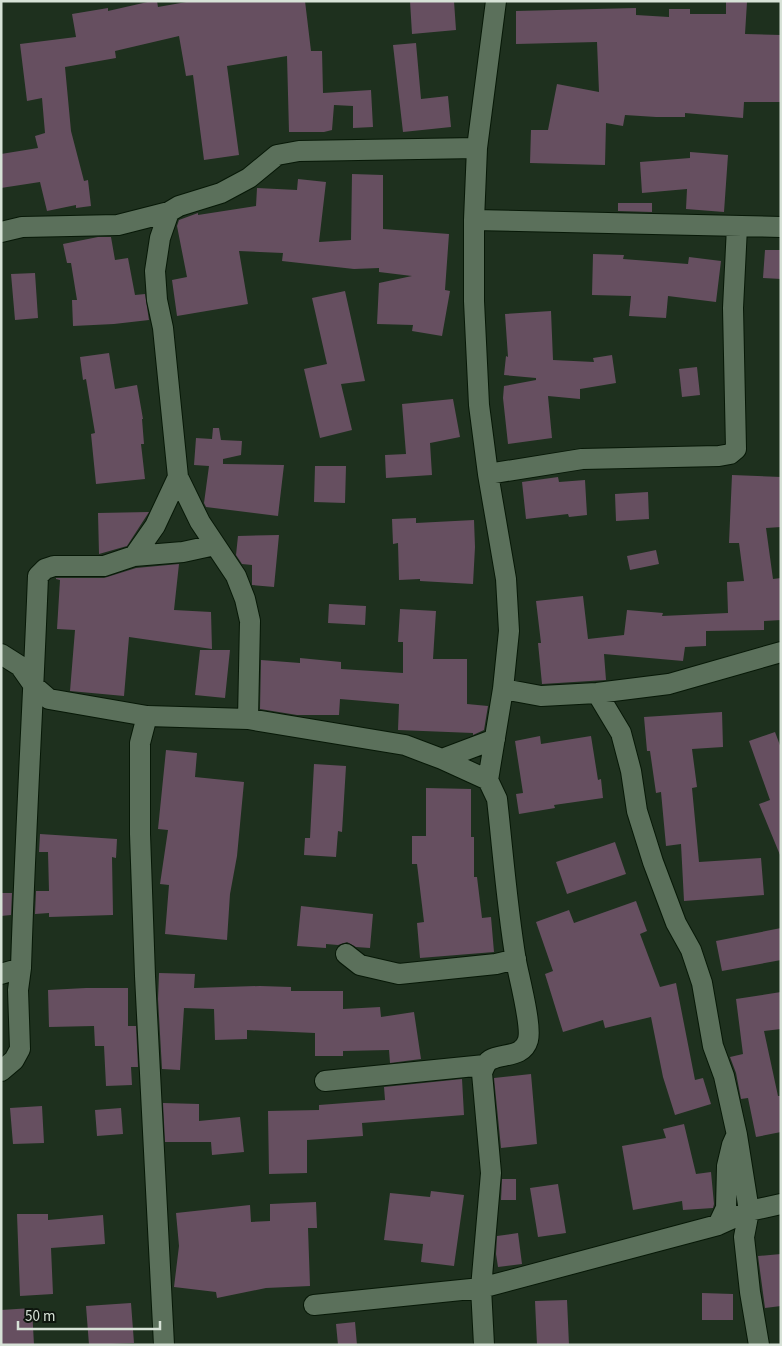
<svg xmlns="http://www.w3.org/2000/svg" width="782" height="1346" viewBox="0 0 782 1346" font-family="'Source Sans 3',sans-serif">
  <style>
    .building { fill: #664f60 }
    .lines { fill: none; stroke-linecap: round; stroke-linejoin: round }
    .minor-casing { stroke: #071807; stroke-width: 22 }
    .minor { stroke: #5b705b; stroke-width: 20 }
  </style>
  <rect width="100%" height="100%" fill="#1e301e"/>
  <path class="building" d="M152,1h5l1,6 34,-6h113l6,50h11l1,42 48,-3 2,37 -20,1v-22l-19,-1 -2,25 -8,2h-35l-2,-76 -60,10 12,89 -35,5 -11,-85 -7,1 -7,-40 -64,15 1,7 -51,9 6,64 13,50 4,-1 3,26 -15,2v-3l-29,6 -7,-29 -39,6v-34l37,-6 -3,-12 10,-3 -3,-35 -15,3 -7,-57 56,-7 -4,-23 36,-6v3z
    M410,1h44l2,29 -44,4z
    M726,1l21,1 -2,32 36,1v67h-37l-1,16 -58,-5v4h-29l-31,-2 -2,11 -17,-3 -1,42 -75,-2 1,-33h17l9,-46 42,8 -2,-50 -81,2v-33l120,-3v7l33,2v-8h21v5h36z
    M416,43l5,56 27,-3 3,31 -48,5 -10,-87z
    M690,152l38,3 -4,57 -38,-3 1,-20 -45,4 -2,-31 50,-4z
    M352,174l31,1v54l66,5 -4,56 5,1 -8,45 -30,-5 1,-6 -36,-1 2,-41 33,-7 -33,-4v-4l-25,1 -72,-8 1,-8 -44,-2 9,53 -71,12 -5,-36 15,-3 -10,-51 2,-6 19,-7v2l58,-9 1,-18 40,2 1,-11 28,3 -7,60 32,-2z
    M618,203h34v9l-34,-1z
    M98,237h13l4,23 13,-2 7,37 10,-1 4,26 -35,4 -41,2 -1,-26h5l-6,-37h-4l-4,-19z
    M765,250h16v29l-18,-1z
    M593,254l31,1 -1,4 65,5 1,-7 32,4 -5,41 -48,-6 -2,22 -37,-2 2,-20 -39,-1z
    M35,273l3,45 -23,2 -4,-46z
    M345,291l20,90 -24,3 11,46 -32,8 -16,-69 23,-5 -15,-66z
    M551,311l2,49 41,2 -1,-4 19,-3 4,28 -36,6v10l-32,-3 4,42 -44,6 -5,-46 1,-12 32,-6v-2l-32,-3 2,-19 2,1 -3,-43z
    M109,353l6,36 22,-4 6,34h-1l2,25h-3l4,35 -49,5 -5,-50 4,-1 -9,-54 -3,1 -3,-23z
    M697,367l3,28 -18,2 -3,-28z
    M453,399l7,38 -30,6 2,32 -46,3 -1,-23 21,-1 -4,-50z
    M213,428h6l2,12 21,1 -1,14 -18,4v5l61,1 -6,51 -72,-9 -2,-4 5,-37 -15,-1 2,-27 16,1z
    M315,466h31l-1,37 -31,-1z
    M732,475l49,2v50l-15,1 7,51 8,-1v42l-17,1v9l-58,1v15l-21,1 -2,14 -79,-7 2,26 -64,4 -4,-41h3l-5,-42 47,-5 5,43 36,-4 3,-25 36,3 -1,3 66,-3 -1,-31 17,-1 -5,-38h-10z
    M558,477l1,5 26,-2 2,35 -18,2 -1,-3 -42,5 -4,-37z
    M648,492l1,27 -33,2 -1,-27z
    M149,512l-22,34 -28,8 -1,-41z
    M416,518v5l58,-3 1,27 -2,37 -53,-3v-2l-21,1 -1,-37 -5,1 -1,-25z
    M279,535l-5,52 -22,-2v-20l-10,-1 -6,-9 2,-19z
    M656,550l3,14 -29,6 -3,-14z
    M179,564l-5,46 37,2 1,37 -83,-12 -5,59 -54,-5 5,-61 -18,-1 3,-49 -4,-1v-1h48l32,-10z
    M329,604l37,2 -1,19 -37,-2z
    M400,609l36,2 -3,48h34v45l21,2 -4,24 -11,5v-2l-75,-3 1,-26 -59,-5 -1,16h-42l-37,-6 1,-49 39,3v-5l41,4v7l62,4v-31h-5z
    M200,650h30l-5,48 -30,-3z
    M722,712l1,35 -31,2 5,38 -5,1 7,74 62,-4 3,37 -80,6 -3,-57 -15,2 -5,-54 -5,1 -6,-42h-3l-3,-34z
    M775,732l6,16 -1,107 -21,-51 11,-4 -21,-59z
    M540,736l1,8 50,-8 7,44 3,-1 2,19 -49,7 1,3 -36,6 -3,-20 7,-1 -8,-52z
    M166,750l31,3 -2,24 49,5 -7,74 -7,38 -3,46 -62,-6 4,-49 -9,-1 8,-54 -10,-1z
    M314,764l32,2 -4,66 -4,-1 -2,26 -32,-2 1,-17h5z
    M426,788l45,1v48h3v40h3l5,41 9,-1 3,35 -74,6 -3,-35 7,-1 -7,-58h-5v-28h14z
    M40,834l77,5 -1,19 -4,-1 1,58 -64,2v-4l-14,1 1,-23h13l-1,-39h-9z
    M615,842l11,32 -59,20 -11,-32z
    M1,893h11l-1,22 -10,1z
    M636,901l11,30 -7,3 20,53 16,-4 19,97 8,-2 8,26 -36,11 -12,-38 -12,-60 -46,11 -2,-8 -40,12 -18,-58 8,-3 -17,-49 33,-12 5,13z
    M301,906l72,8 -3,34 -14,-1 -9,-5 -9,3 -12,-1v4l-29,-2z
    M781,928v32l-59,11 -6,-30z
    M159,973l36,1 -1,14 66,-2 31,1v4h52v18l37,-2 1,10 33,-5 7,47 -31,4 -1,-13 -46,1v5h-28v-23l-68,-3v9l-32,1 -1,-31 -30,-1 -4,62 -18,-1 -4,-70z
    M86,988h42v38h8l2,41h-7l1,18 -26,1 -2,-40h-9l-1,-20 -45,1 -1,-37z
    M781,992v37l-17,2 14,65h3v36l-25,5 -8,-39 -7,1 -5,-26 -6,-16 13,-3 -7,-55z
    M531,1074l6,70 -36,4 -7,-70z
    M462,1079l2,36 -102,8 1,13 -56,4v33l-38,1 -1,-63 51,-1v-5l66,-5 -1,-13z
    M163,1103l36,1v17l41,-4 4,35 -32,3 -1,-13h-46z
    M42,1106l2,37 -31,1 -3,-36z
    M121,1108l2,26 -26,2 -2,-26z
    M684,1124l12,50 15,-2 3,32 -1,4 -30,2 -1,-9 -49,9 -11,-64 44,-8 -3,-9z
    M502,1179h14v21h-15z
    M558,1184l8,49 -28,4 -8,-49z
    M431,1191l33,4 -10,71 -33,-4 2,-18 -39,-4 6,-47 40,4z
    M316,1202l1,26h-9l2,58 -44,2 -49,10 -1,-6 -42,-5 5,-41 -3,-33 74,-8 1,17 19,-1v-17z
    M17,1214h31v6l55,-5 2,29 -54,4 2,46 -33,2z
    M518,1233l4,31 -24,3 -2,-13 1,-18z
    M781,1254v52l-16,2 -7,-52z
    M702,1293l31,1v26h-31z
    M567,1300l2,45h-32l-2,-44z
    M131,1303l3,40 -45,2 -3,-39z
    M32,1308l2,37h-33v-35z
    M355,1322l2,23h-19l-2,-21z"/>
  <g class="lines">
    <defs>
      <path id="minor" d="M169,212l-9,26 -5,33 2,29 6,28 15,149 22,45 36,54 9,23 5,22 -2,98
        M474,220l307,7
        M1,232l21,-5 96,-2 51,-13 10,-6 42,-13 28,-15 28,-23 22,-4 178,-3
        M488,474l94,-15 137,-3 11,-2 6,-5 -3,-141 4,-81
        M134,556l21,-30 23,-49
        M1,654l19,12 14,20 15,13 98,17 101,3 157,26 37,14 46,21
        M503,689l38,7 56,-3 72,-9 112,-32
        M597,693l24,40 10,38 6,40 16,51 23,61 15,27 11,33 11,63 11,30 13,59 12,76 -5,26 6,55 9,53
        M147,716l-7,27v91l5,142 19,369
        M442,759l53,-20
        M346,954l14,11 39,9 97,-10 20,-5
        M1,974l20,-6
        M1,1071l13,-11 6,-11 -2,-59 3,-22c4,-131 12,-261 17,-392l7,-7 9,-3h50l30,-10 49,-4 32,-7
        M325,1081l160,-16
        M718,1225l8,-17 1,-42 5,-21 4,-9
        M314,1305l167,-17 237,-63 31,-14 32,-7
        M484,1345l-3,-57 10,-115 -9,-100c2,-5 3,-10 8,-13 12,-7 33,-2 38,-20 4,-14 -9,-63 -12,-79 -9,-54 -13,-108 -19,-162l-9,-19 15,-91 6,-58 -3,-52 -18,-105 -9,-69 -5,-104v-81l3,-72 19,-147"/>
    </defs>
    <use href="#minor" class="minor-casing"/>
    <use href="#minor" class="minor"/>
  </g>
  <rect width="782" height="1346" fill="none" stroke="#d7e2d7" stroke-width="5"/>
  <path d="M18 1321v8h142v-8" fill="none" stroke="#d7e2d7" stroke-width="2.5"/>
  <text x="25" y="1321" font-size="15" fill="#d7e2d7" stroke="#0e160e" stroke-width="4" paint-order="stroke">50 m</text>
</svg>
